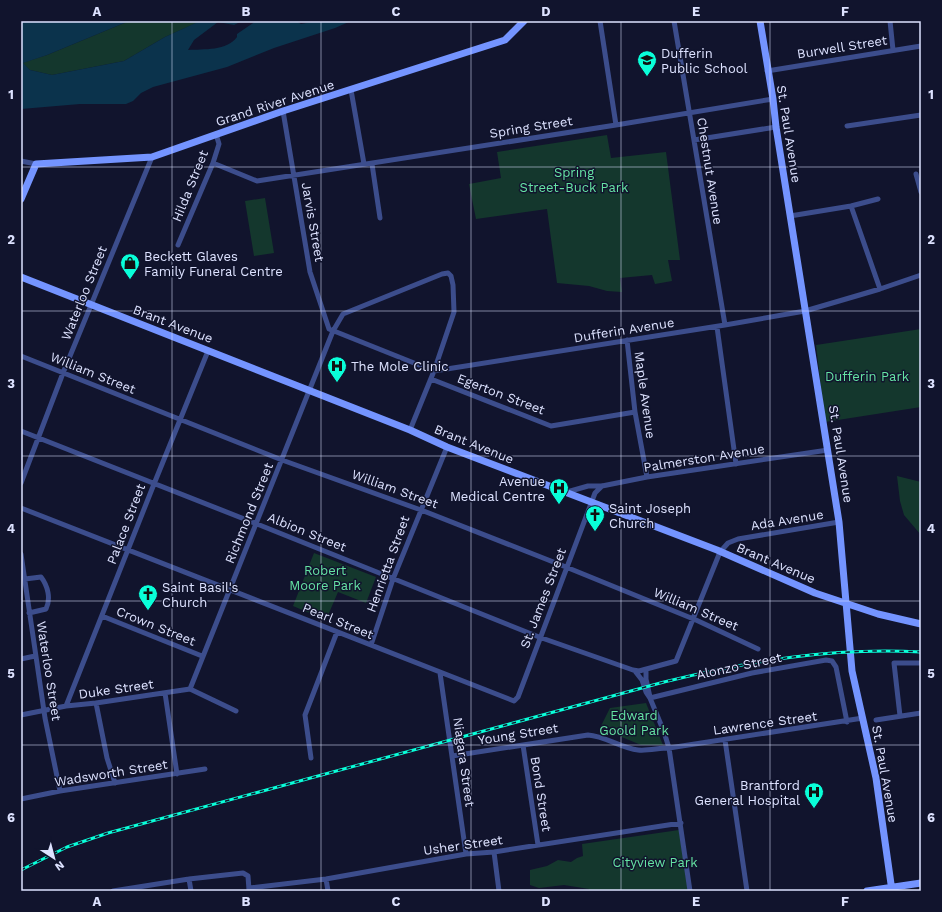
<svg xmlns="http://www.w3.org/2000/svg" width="942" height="912" viewBox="0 0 942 912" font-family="'Work Sans',sans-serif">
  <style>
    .green { fill: #14372d }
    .water { fill: #0b334c }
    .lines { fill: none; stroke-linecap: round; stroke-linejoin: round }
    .street { stroke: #3c4d8c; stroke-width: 5 }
    .secondary { stroke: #7494ff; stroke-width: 7 }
    .rail-casing { stroke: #09ffd9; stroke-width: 3 }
    .rail { stroke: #11142d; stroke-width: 1.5; stroke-dasharray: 4.5; stroke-linecap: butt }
    .grid { fill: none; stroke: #dde2ff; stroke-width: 1; stroke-opacity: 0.55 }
    .labels { text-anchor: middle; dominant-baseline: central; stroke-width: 3; stroke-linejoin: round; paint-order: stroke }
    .street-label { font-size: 13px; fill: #dde2ff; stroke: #11142d }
    .poi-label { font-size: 13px; fill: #dde2ff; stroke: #11142d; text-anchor: start }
    .park-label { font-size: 13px; fill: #65e3a3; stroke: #11142d }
    .neatline { fill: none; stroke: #dde2ff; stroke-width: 1.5 }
    .grid-label { font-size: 13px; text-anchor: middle; font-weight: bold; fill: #dde2ff }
  </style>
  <rect width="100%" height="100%" fill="#11142d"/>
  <path class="green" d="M129,21h72l-36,16 -41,24 -72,14 -22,-5 -8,-7 25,-8z
    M607,135l4,23 55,-6 14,108h-12l4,21 -17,3 -3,-9 -32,3 2,14 -15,-1 -18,-5 -32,-3 -10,-74 -71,10 -7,-35 32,-6 -4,-26z
    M265,198l9,55 -20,3 -9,-55z
    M921,329v78l-96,15 -9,-77z
    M897,476l24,6v53l-17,-20 -4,-14z
    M314,553l62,24 -10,26 -28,-11 -12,28 -33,-14z
    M646,703l17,42h-22l-41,-17 10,-20z
    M679,830l9,61h-99v-2l-25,-4 -25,3 -9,-3v-15l17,-4 11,-6 13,2 6,-4 6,-2 -1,-12z"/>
  <path class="water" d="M21,21h108l-82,34 -24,8 7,7 22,5 72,-14 41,-24 35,-16h42l-8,4 -16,-3 -24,18 -6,10c16,-1 39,1 49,-13v-3l19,-13h40l5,3 16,-3h34l-16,7 -61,20 -47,19 -74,20 -12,6 -8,8 -7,3h-46l-59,5z"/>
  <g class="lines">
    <path class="street" d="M600,21l16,104
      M674,21l51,304
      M890,21l3,29
      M767,71l154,-25
      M351,90l13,74
      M283,111l27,161 19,57 105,42 291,-46 80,-14 75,-22 41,-14
      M847,126l74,-11
      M694,140l82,-13
      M21,161l15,3
      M213,163l44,18 359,-56 157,-26
      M372,164l8,54
      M916,174l5,18
      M851,206l29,83
      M790,216l61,-10 27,-7
      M178,245l35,-82 6,-19 -3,-10
      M717,327l19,137
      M627,340l8,72 12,65
      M21,356l261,104 139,50 140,55 135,55 62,29
      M431,379l120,47 84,-14
      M21,431l236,93 282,113 94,33 6,1 37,-10 44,-109 8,-9 10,-4 101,-17
      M21,483l42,-110 89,-216
      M567,492l21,-6h14l45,-9 181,-27
      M21,508l493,193 4,-4 77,-204 7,-7
      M21,554l24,164 15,73
      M25,579l16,-2c7,9 10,22 5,32l-17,4
      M102,616l100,40
      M371,645l22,-66 54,-132
      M21,659l14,-3
      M646,669v10l4,18
      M635,671l7,9 4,12 4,6 14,34 5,16 21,143
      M440,673l26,181
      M190,689l143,-358 10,-17 99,-40 6,-1 3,3 2,9 1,27 -20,59 -24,59
      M190,689l46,22
      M165,693l12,81
      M650,698l102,-25 74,-13 6,1 4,6 11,55
      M96,703l11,55 8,25
      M66,706l88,-222 54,-133
      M21,715l45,-9 30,-3 94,-14
      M900,716l-6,-53h27
      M876,720l45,-7
      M725,740l22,151
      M523,745l15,100
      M452,756l136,-21c17,1 33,13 50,15 10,1 21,-2 31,-2l194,-30
      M311,758l-6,-43 32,-83
      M21,799l39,-8 145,-22
      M494,852l5,39
      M189,879l2,12
      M326,879l2,12
      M249,888l77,-9 140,-25 28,-2 187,-29
      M113,891l76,-12 54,-6 5,3 1,14"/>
    <path class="secondary" d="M760,21l13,78 3,28 63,395 13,149 24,107 16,113
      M21,199l15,-35 116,-7 131,-46 222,-71 19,-19
      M21,277l389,153 37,17 270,103 98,43 63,21 43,10
      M867,891l54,-8"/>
    <defs>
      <path id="rail" d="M21,870l46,-23 41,-14 556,-151c86,-21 168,-35 257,-30"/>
    </defs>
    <use href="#rail" class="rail-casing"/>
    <use href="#rail" class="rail"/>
  </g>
  <path class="grid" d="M172,21v870M321,21v870M471,21v870M621,21v870M770,21v870M21,167h900M21,311h900M21,456h900M21,601h900M21,745h900"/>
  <defs>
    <symbol id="school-pin" viewBox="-11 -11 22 30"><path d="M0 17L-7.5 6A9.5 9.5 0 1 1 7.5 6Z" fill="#09ffd9" stroke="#11142d"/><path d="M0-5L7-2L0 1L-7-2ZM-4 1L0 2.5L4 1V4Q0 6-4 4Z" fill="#111"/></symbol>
    <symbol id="shop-pin" viewBox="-11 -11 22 30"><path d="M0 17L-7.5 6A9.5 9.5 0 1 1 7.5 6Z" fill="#09ffd9" stroke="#11142d"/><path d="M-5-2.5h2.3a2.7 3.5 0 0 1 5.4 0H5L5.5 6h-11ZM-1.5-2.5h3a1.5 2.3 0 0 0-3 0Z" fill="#111"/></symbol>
    <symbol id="hospital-pin" viewBox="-11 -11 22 30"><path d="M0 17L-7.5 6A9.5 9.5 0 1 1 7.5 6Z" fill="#09ffd9" stroke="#11142d"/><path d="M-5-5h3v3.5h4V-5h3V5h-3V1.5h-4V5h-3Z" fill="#111"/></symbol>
    <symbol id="church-pin" viewBox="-11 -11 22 30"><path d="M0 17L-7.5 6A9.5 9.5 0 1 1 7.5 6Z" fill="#09ffd9" stroke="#11142d"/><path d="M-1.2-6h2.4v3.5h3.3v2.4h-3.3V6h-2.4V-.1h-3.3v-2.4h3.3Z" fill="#111"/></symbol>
  </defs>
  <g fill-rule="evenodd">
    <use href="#school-pin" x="636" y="49" width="22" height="30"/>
    <use href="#shop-pin" x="119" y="252" width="22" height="30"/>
    <use href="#hospital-pin" x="326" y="355" width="22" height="30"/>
    <use href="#hospital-pin" x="548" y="477" width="22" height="30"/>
    <use href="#church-pin" x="584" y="504" width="22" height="30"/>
    <use href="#church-pin" x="137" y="583" width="22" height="30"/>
    <use href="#hospital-pin" x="803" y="781" width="22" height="30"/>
  </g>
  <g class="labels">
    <g class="street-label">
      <text transform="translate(842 47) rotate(-9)">Burwell Street</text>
      <text transform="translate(275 103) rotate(-18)">Grand River Avenue</text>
      <text transform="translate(531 127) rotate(-9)">Spring Street</text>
      <text transform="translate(789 134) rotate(81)">St. Paul Avenue</text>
      <text transform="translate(710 171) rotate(81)">Chestnut Avenue</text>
      <text transform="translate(190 186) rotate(-68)">Hilda Street</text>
      <text transform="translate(313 222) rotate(80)">Jarvis Street</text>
      <text transform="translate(84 293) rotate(-68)">Waterloo Street</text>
      <text transform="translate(173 324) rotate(21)">Brant Avenue</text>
      <text transform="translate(624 330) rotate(-9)">Dufferin Avenue</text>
      <text transform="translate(93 373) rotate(22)">William Street</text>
      <text transform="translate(501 394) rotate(21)">Egerton Street</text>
      <text transform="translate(645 395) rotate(82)">Maple Avenue</text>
      <text transform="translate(474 444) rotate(22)">Brant Avenue</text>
      <text transform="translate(841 454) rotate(81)">St. Paul Avenue</text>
      <text transform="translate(704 458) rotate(-9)">Palmerston Avenue</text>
      <text transform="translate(395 489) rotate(20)">William Street</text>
      <text transform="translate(249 513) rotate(-68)">Richmond Street</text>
      <text transform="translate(787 520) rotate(-9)">Ada Avenue</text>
      <text transform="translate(126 524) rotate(-69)">Palace Street</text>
      <text transform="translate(307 532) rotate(22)">Albion Street</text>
      <text transform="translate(776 563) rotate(23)">Brant Avenue</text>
      <text transform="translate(388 564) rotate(-70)">Henrietta Street</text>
      <text transform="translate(543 598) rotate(-69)">St. James Street</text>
      <text transform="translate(696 609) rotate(23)">William Street</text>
      <text transform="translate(338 621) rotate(22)">Pearl Street</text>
      <text transform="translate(156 626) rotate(22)">Crown Street</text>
      <text transform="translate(739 666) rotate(-12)">Alonzo Street</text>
      <text transform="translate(49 671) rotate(81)">Waterloo Street</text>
      <text transform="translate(116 689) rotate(-8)">Duke Street</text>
      <text transform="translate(765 723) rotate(-8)">Lawrence Street</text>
      <text transform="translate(518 734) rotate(-9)">Young Street</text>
      <text transform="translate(464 762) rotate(82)">Niagara Street</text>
      <text transform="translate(111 773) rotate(-9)">Wadsworth Street</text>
      <text transform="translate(885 774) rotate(80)">St. Paul Avenue</text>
      <text transform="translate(541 794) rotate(81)">Bond Street</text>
      <text transform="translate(463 845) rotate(-8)">Usher Street</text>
    </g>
    <g class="poi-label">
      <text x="661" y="53">Dufferin<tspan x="661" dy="15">Public School</tspan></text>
      <text x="144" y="256">Beckett Glaves<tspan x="144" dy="15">Family Funeral Centre</tspan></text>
      <text x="351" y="366">The Mole Clinic</text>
      <text x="545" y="481" text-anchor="end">Avenue<tspan x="545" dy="15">Medical Centre</tspan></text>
      <text x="609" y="508">Saint Joseph<tspan x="609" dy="15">Church</tspan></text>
      <text x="162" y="587">Saint Basil's<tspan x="162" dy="15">Church</tspan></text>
      <text x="800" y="785" text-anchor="end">Brantford<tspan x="800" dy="15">General Hospital</tspan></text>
    </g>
    <g class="park-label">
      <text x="574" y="172">Spring<tspan x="574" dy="15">Street-Buck Park</tspan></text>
      <text x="867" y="376">Dufferin Park</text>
      <text x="325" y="570">Robert<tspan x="325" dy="15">Moore Park</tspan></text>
      <text x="634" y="715">Edward<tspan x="634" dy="15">Goold Park</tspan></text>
      <text x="655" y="862">Cityview Park</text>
    </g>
  </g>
  <rect width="942" height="912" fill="none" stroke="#11142d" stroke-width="44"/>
  <g transform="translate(54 858) rotate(144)" stroke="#11142d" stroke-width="3" paint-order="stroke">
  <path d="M0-3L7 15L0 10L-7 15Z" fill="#dde2ff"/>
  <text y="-6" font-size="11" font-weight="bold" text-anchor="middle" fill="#dde2ff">N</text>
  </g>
  <rect x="22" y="22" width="898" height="868" class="neatline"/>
  <g class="grid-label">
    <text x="97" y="16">A</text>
    <text x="246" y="16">B</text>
    <text x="396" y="16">C</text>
    <text x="546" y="16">D</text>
    <text x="696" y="16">E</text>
    <text x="845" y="16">F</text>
    <text x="11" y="99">1</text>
    <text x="931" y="99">1</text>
    <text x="11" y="244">2</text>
    <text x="931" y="244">2</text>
    <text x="11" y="388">3</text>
    <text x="931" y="388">3</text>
    <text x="11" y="533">4</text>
    <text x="931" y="533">4</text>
    <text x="11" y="678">5</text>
    <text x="931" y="678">5</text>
    <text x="11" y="822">6</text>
    <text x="931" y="822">6</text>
    <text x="97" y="906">A</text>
    <text x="246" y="906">B</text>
    <text x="396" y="906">C</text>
    <text x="546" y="906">D</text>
    <text x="696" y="906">E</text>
    <text x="845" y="906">F</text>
  </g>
</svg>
